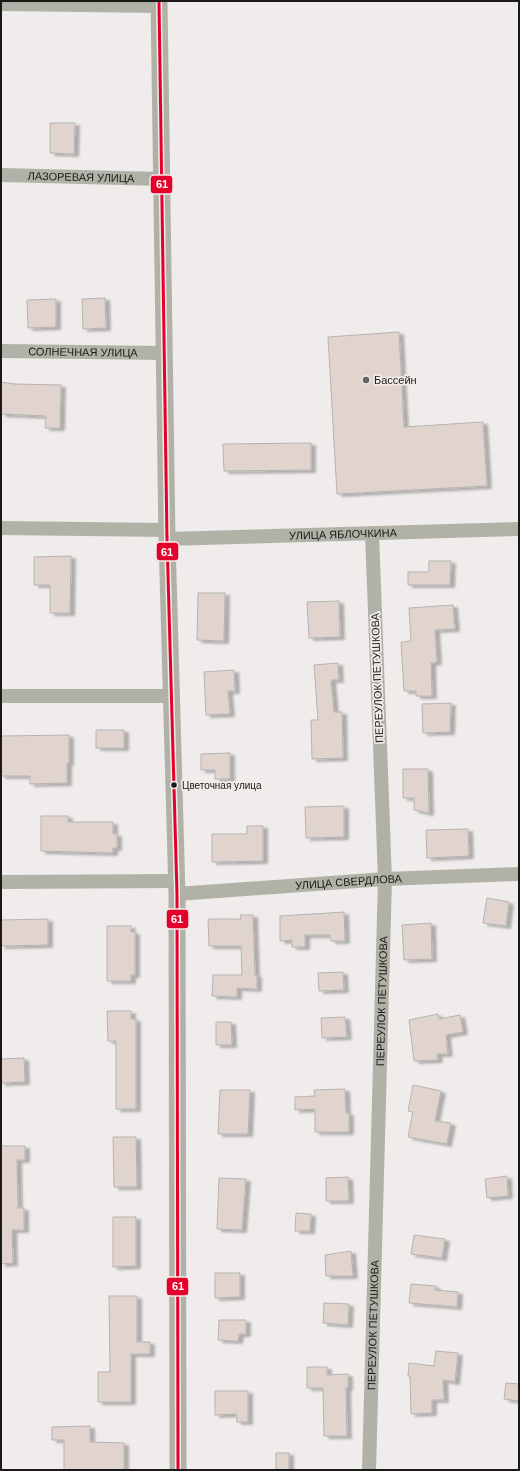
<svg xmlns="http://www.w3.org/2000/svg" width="520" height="1471" viewBox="0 0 520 1471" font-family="Helvetica,sans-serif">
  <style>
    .building { fill: #e1d4cf; stroke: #b5b3b2; filter: url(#shadow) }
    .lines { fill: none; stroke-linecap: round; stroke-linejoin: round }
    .minor { stroke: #b1b2a7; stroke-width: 14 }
    .tertiary { stroke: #b1b2a7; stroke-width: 17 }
    .bus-1-casing { stroke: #f1ebe9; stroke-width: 6 }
    .bus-1 { stroke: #e4002b; stroke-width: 3 }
    .poi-dot { fill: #656362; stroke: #f1ebe9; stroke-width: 1.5 }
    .bus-dot { fill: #1b1918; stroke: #f1ebe9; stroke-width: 1.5 }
    .labels { text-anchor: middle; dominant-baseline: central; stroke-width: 3.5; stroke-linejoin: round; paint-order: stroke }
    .bus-label { font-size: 10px; fill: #1b1918; stroke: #f1ebe9; text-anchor: start }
    .street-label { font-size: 11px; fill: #1b1918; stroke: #f1ebe9 }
    .poi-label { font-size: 11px; fill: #1b1918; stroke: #f1ebe9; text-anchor: start }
    .line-badge { stroke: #f1ebe9; stroke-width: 1.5 }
    .badge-label { font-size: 11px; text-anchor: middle; font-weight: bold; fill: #fff }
  </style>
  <defs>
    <filter id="shadow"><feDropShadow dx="4.5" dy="2.5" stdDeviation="1" flood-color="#0004"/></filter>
  </defs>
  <rect width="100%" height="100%" fill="#efeceb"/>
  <path class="building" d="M50,123h25l-1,31 -24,-1z
    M105,298l1,30 -23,1 -1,-30z
    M56,299v28l-28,1 -1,-28z
    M399,332l5,95 79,-5 4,64 -150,8 -9,-157z
    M1,382l13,2 47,1 -1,43h-15l1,-12 -45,-2z
    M311,443v27l-87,1 -1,-27z
    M71,556l-1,57h-20v-28h-16v-28z
    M429,561h22l-1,24h-42v-13h21z
    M198,593h27l-1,48 -27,-1z
    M339,601l1,36 -31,1 -2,-36z
    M453,605l2,24 -20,1 2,32 -6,1 1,33h-16v-5h-12l-3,-49 10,-1 -2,-33z
    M338,663l1,17h-8l3,32h8l1,46 -31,1 -1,-39h7l-4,-55z
    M234,670l1,21h-7l2,23 -24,1 -2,-43z
    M451,703l-1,29 -27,1 -1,-29z
    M96,730h28v18h-28z
    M69,735v28h-2v20l-37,1v-8h-29v-40z
    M230,753v26h-15v-9h-14v-16z
    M403,769h25l1,44 -15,-3v-12h-11z
    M344,806v31l-38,1 -1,-31z
    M41,816h27v6h45v12h4v14h-4v5l-72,-2z
    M247,826h16v35l-51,1v-28h35z
    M468,829l1,27 -42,2 -1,-28z
    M487,898l22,4 -3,24 -23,-3z
    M344,912l1,29h-14l-1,-6h-25v12h-13v-7l-12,1v-25z
    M240,915h13l2,60h2v14l-20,-1v9l-25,-1 1,-21h29l-1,-29h-32l-1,-27h33z
    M48,919v26l-47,1v-26z
    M431,923l1,36 -28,1 -2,-35z
    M107,926h24v6h4v43h-4v6h-24z
    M343,972l1,18 -25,1 -1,-18z
    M107,1011h24v8h5v90h-20v-68h-8z
    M438,1014l1,5 21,-4 3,17 -17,3 2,19h-11l1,6 -24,1 -5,-41z
    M345,1017l2,20 -25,1 -1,-20z
    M216,1022h15l1,23h-16z
    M24,1058l1,24 -24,1v-24z
    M413,1085l28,6 -6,30 16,2 -4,21 -39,-7 5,-25 -5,-1z
    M345,1089l1,24h3v19h-34v-23l-20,1v-13l20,-1 -1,-6z
    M220,1090h30l-2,44h-30z
    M113,1137h23l1,50h-23z
    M1,1146h24v14h-8l1,48h6v22h-12l1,33 -12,1z
    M507,1176l1,20 -21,2 -2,-19z
    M348,1177l1,24h-23v-23z
    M219,1178l27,1 -4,51 -25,-1z
    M296,1213l15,1 -1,17h-15z
    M113,1217h23v49l-23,1z
    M414,1235l31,4 -3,19 -31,-4z
    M351,1251l2,25h-27l-1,-21z
    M215,1273h25v24l-25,1z
    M411,1284l25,2 -1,4 23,2 -1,15 -48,-4z
    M109,1296h28v46h13v12h-19v48h-33v-30h12z
    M324,1303l25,1 -1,21 -25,-2z
    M219,1320h27v14h-7l-1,7 -20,-1z
    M436,1351l22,2 -3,29 -12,-2 1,20h-12v13l-21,1 -1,-38h-2l1,-13 25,3z
    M307,1367h20v8l21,-1v14h-2l1,48h-23l-1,-48h-16z
    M506,1383l13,1v17l-15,-2z
    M215,1391h33v31h-11l-1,-8 -21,1z
    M90,1426v16l34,1v27h-60v-30h-12v-13z
    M276,1453h13v17h-13z"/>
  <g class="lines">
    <g class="minor">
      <path d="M1,4l158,2"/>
      <path id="s1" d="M1,175l161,4"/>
      <path id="s2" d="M1,351l163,2"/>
      <path d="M1,528l166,2"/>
      <path id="s3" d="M167,539l352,-10"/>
      <path d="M1,696h171"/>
      <path d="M1,882l176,-1"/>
      <path id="s4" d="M177,894l208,-15 134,-5"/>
      <path id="s5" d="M369,1470l16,-591 -13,-346"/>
    </g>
    <path class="tertiary" d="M159,1l8,538 10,355 1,576"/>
    <defs>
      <path id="bus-1" d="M159,1l8,538 10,355 1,576"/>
    </defs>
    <use href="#bus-1" class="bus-1-casing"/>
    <use href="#bus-1" class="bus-1"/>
  </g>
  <circle class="poi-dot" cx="366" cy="380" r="4"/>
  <circle class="bus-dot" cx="174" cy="785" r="3.5"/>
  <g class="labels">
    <g class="bus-label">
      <text x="182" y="785">Цветочная улица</text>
    </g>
    <g class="street-label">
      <text stroke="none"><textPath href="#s1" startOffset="80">ЛАЗОРЕВАЯ УЛИЦА</textPath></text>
      <text stroke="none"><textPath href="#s2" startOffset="82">СОЛНЕЧНАЯ УЛИЦА</textPath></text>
      <text stroke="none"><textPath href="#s3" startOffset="176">УЛИЦА ЯБЛОЧКИНА</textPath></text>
      <text transform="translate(377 678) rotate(-92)">ПЕРЕУЛОК ПЕТУШКОВА</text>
      <text stroke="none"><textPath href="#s4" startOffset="172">УЛИЦА СВЕРДЛОВА</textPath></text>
      <text stroke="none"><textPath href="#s5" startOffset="469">ПЕРЕУЛОК ПЕТУШКОВА</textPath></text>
      <text stroke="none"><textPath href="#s5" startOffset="145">ПЕРЕУЛОК ПЕТУШКОВА</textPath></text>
    </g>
    <g class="poi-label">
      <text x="374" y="380">Бассейн</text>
    </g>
  </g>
  <g class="line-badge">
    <rect x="150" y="175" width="23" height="19" rx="4" fill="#e4002b"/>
    <rect x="156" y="542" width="23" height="19" rx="4" fill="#e4002b"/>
    <rect x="166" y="909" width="23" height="20" rx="4" fill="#e4002b"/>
    <rect x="166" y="1277" width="23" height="19" rx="4" fill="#e4002b"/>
  </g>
  <g class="badge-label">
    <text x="162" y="188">61</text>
    <text x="167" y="556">61</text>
    <text x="177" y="923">61</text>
    <text x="178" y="1290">61</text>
  </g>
  <rect width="520" height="1471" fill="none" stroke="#1b1918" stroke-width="4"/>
</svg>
